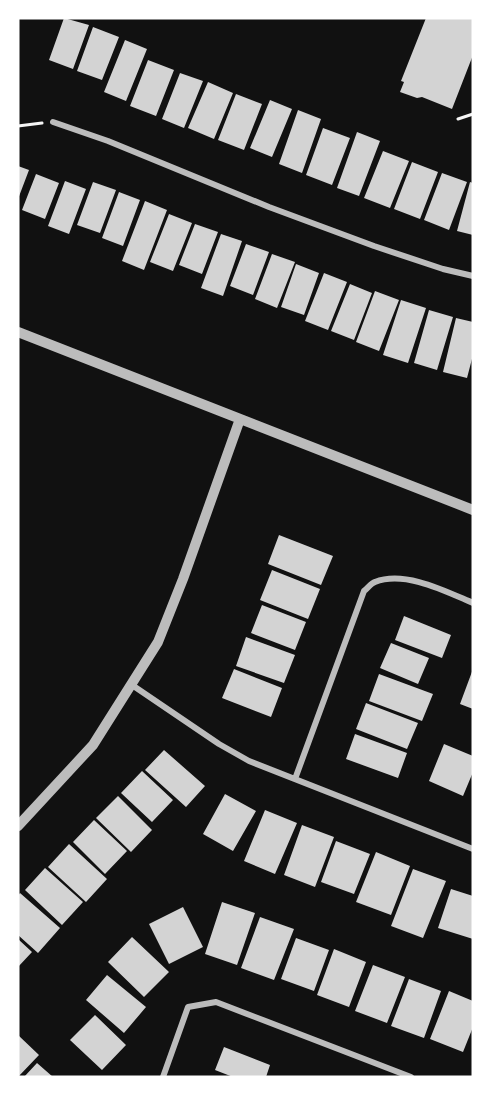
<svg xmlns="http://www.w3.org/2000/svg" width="491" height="1095" viewBox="0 0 491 1095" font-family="'DejaVu Sans',sans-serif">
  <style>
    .building { fill: #d3d3d3 }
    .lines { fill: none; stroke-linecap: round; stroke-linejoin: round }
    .path { stroke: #f5f5f5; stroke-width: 3 }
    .minor { stroke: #bcbcbc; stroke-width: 6 }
    .tertiary { stroke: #bcbcbc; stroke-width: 10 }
  </style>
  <rect width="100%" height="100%" fill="#111"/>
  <path class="building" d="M64,18l25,7 -16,44 -24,-9z
    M426,18h47v37l-21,54 -30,-12 -5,1 -17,-6 4,-10 -3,-1z
    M93,27l26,10 -17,43 -25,-9z
    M125,40l22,9 -21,52 -22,-9z
    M148,60l26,10 -18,46 -26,-10z
    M180,73l23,8 -19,47 -22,-9z
    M208,82l25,11 -19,46 -26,-11z
    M236,94l26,10 -18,46 -26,-10z
    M270,100l22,9 -20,48 -22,-9z
    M298,110l23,9 -19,54 -23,-9z
    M323,128l27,10 -18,47 -26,-10z
    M357,132l23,9 -21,55 -22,-8z
    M383,151l26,10 -19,47 -26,-10z
    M412,162l26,10 -18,47 -26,-10z
    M18,166l11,4 -11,29z
    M442,173l25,9 -18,48 -25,-10z
    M36,174l23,9 -14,36 -23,-9z
    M65,181l21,8 -17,45 -21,-8z
    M93,182l23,8 -16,43 -23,-8z
    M470,182l3,1v52l-16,-4z
    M119,192l21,8 -17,46 -21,-8z
    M145,201l22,9 -23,60 -22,-9z
    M169,214l23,9 -19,48 -23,-9z
    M195,224l23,8 -16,42 -23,-9z
    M221,234l21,7 -19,55 -22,-8z
    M246,244l23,8 -16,43 -23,-9z
    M272,254l23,8 -18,46 -22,-9z
    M296,264l23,9 -15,42 -23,-8z
    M324,273l23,9 -19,48 -23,-9z
    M350,284l22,9 -18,47 -23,-9z
    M375,291l24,9 -20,51 -23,-9z
    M401,300l25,8 -18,55 -25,-8z
    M429,310l24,7 -16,53 -23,-7z
    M456,318l17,4v33l-6,23 -24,-6z
    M279,535l54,21 -12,29 -53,-21z
    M272,570l48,19 -12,30 -48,-19z
    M262,605l44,17 -11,28 -44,-17z
    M404,616l47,19 -9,23 -47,-18z
    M246,637l49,18 -11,28 -48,-17z
    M391,643l38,15 -11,26 -38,-16z
    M234,669l48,19 -11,29 -49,-19z
    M473,669v40l-13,-5z
    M379,674l54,20 -11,27 -53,-20z
    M366,703l52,20 -11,26 -51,-20z
    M355,734l52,19 -9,25 -52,-19z
    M444,744l29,12v16l-10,24 -34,-15z
    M164,750l41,36 -19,21 -41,-37z
    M142,771l31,29 -21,22 -31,-29z
    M225,794l31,17 -23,40 -30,-17z
    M118,796l34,34 -21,22 -35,-34z
    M265,810l32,13 -22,51 -31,-13z
    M94,820l33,31 -22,23 -32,-32z
    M302,825l32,12 -19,50 -31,-12z
    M336,841l34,13 -16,40 -33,-12z
    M69,844l38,35 -21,23 -38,-35z
    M376,852l34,14 -19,49 -35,-13z
    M45,868l38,34 -21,23 -37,-35z
    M413,869l33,12 -23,57 -32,-12z
    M451,889l22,7v43l-35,-11z
    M20,893l40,35 -22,25 -20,-18v-39z
    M222,902l33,11 -18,52 -32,-11z
    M183,907l20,40 -34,17 -20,-40z
    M260,917l34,12 -20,51 -33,-12z
    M132,937l37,35 -25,25 -36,-35z
    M296,938l33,12 -15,41 -33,-12z
    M18,939l14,13 -14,15z
    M334,949l32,13 -17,45 -32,-12z
    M373,965l32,12 -18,46 -32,-12z
    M107,975l39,32 -22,26 -38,-33z
    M409,979l32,12 -17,47 -33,-12z
    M449,991l24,10v26l-10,25 -33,-13z
    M95,1015l31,30 -24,25 -32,-30z
    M18,1035l21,20 -21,22z
    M224,1047l46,18 -4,12h-33l-18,-7z
    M37,1063l16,14h-29z"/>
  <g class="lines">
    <path class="path" d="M458,119l15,-5
      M18,126l24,-3"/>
    <path class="minor" d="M53,122l55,19 161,66 105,39 69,23 30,7
      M132,685l87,59 30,17 224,88
      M295,779l69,-188c4,-3 7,-8 11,-9 30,-12 72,10 98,21
      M163,1077l25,-70 28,-5 195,75"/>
    <path class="tertiary" d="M18,332l455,178
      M18,826l75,-81 65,-103 25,-63 57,-160"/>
  </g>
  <rect width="491" height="1095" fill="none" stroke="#ffffff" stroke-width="39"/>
</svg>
